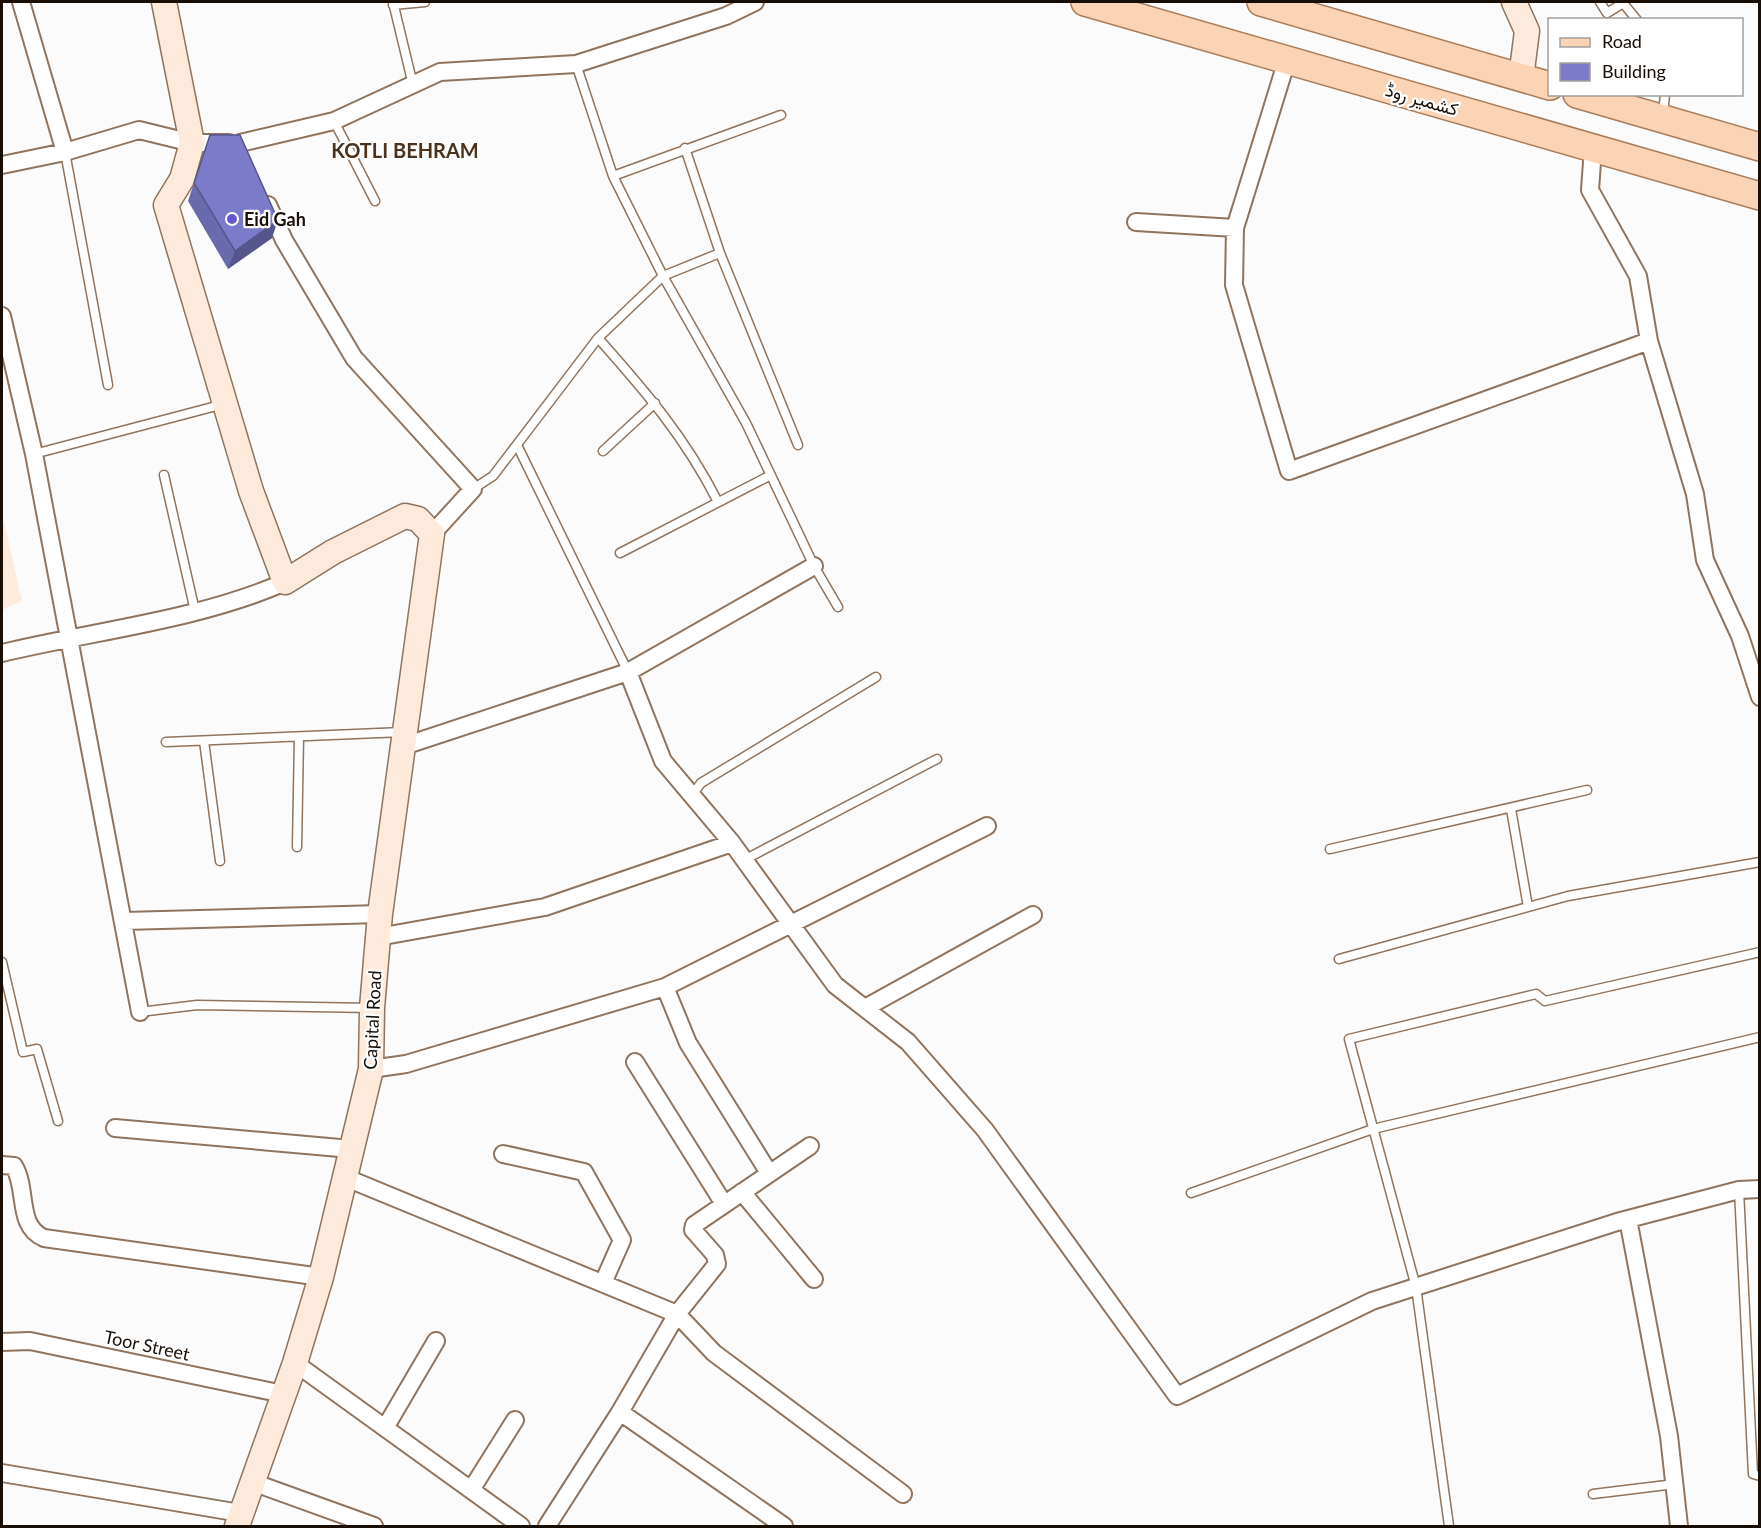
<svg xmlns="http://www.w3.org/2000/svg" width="1761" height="1528" viewBox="0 0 1761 1528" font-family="Lato,Vazirmatn,sans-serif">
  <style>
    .built { fill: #fcece0 }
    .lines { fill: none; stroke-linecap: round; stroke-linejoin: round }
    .lane-casing { stroke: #90745d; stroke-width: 11 }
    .street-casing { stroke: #90745d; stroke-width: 20 }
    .secondary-casing { stroke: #90745d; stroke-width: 27 }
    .primary-casing { stroke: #aa7c58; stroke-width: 30 }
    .lane { stroke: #fff; stroke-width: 8 }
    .street { stroke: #fff; stroke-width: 16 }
    .secondary { stroke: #fdeada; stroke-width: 24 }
    .primary { stroke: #fbd4b5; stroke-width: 27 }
    .wall { fill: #6a6aae }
    .shaded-wall { fill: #56568d }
    .building { fill: #7b7bca; stroke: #56568d; stroke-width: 1.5 }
    .poi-dot { fill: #6358d1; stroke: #fff; stroke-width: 2 }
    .labels { text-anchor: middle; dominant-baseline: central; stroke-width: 4.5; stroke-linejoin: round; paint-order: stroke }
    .street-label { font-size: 18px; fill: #180e06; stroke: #fff }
    .poi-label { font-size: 18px; font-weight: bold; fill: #180e06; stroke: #fff; text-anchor: start }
    .neighbourhood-label { font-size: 20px; font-weight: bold; fill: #4b321d; stroke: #fff }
  </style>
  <rect width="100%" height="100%" fill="#fbfbfb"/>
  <path class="built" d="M2,512l20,89 -20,9z"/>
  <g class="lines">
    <defs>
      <path id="lane" d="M393,2l20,83
        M1600,2l7,11 16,-10 14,17
        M393,5l32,-3
        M576,64l37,112 50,100 83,147 68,143 24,41
        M1663,115l2,-21
        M334,121l41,80
        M685,148l35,105 78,192
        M65,152l43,233
        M613,176l168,-61
        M598,338c48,54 87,99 120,164
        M517,445l111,227
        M603,451l52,-48
        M34,454l190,-50
        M164,475l31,136
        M473,489l20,-13 105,-138 65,-62 57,-23
        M620,553l151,-78
        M204,741l16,120
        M166,742l237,-10
        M692,795l9,-12 175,-106
        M1511,809l17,98
        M297,847l2,-110
        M1330,849l257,-59
        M744,860l193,-101
        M1339,959l229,-63 192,-34
        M2,962l21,90 14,-3 21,72
        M140,1012l57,-7 174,3
        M1739,1190l14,284 7,2
        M1191,1193l182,-64 387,-92
        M1593,1494l82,-10
        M1449,1526l-33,-239 -67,-248 187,-45 9,7 215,-49"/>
      <path id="street" d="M21,2l44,150
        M1287,60l-52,168 -1,57 55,186 360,-130
        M240,143l94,-22 106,-49 136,-8 150,-48 29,-14
        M1593,148l-3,42 48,86 11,65 46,153 10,66 35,76 20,61
        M2,165l63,-13 74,-22 53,13h37
        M268,205l16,35 70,118 119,131 -41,45
        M1136,222l99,6
        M2,316l32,138 106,558
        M2,653c91,-22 197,-33 283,-71
        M628,672l35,89 69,82 103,142 73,57 77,88 192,266 195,-95 245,-79 122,-32 21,-1
        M401,747l227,-75 186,-106
        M124,921l256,-7
        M378,937l167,-30 187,-64
        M665,987l23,56 81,130
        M865,1008l168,-93
        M635,1062l89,142
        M371,1069l35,-5 259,-77 322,-161
        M115,1128l236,21
        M503,1154l81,18 38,68 -19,43
        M2,1165l12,1c14,23 2,60 30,72l277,39
        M344,1177l333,137 37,39 189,141
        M742,1192l72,87
        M1628,1219l41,217 10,90
        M2,1342l28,-1 253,53
        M295,1363l226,163
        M620,1412l164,114
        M385,1428l51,-87
        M2,1473l238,40
        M252,1482l122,44
        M471,1490l44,-70
        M547,1526l73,-114 57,-98 40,-50 -2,-9 -22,-25 1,-5 116,-79"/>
      <path id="secondary" d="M164,2l28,141 -10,36 -16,26 85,286 34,91 48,-30 72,-36 13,3 14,15 -52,380 -8,94 -1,61 -50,208 -26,86 -58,163
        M1514,2l13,29 -6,47"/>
      <path id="primary" d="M1085,2l675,194
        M1261,2l289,84
        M1577,94l183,53"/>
    </defs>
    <use href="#lane" class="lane-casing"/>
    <use href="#street" class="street-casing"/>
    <use href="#secondary" class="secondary-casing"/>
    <use href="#primary" class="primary-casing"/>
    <use href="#lane" class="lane"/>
    <use href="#street" class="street"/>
    <use href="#secondary" class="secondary"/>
    <use href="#primary" class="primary"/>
  </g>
  <path class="wall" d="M204,153l68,85 -44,31 -40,-68z"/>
  <path class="shaded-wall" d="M278,220l-6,18 -44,31 7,-18z"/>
  <path class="building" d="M210,135h30l38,85 -43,31 -41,-68z"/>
  <circle class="poi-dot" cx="232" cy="219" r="6"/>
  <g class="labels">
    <g class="street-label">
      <text transform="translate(1422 99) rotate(16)">کشمیر روڈ</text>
      <text transform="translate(372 1020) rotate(-87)">Capital Road</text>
      <text transform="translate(147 1345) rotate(12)">Toor Street</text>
    </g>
    <g class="poi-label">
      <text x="244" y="219">Eid Gah</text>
    </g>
    <g class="neighbourhood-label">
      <text x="405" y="150">KOTLI BEHRAM</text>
    </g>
  </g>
  <rect width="1761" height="1528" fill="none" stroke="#180e06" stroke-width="6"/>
  <rect x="1548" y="18" width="195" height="78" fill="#ffffff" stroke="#a39f9b" stroke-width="1.5"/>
  <rect x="1560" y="38" width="30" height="9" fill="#fbd4b5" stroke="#a39f9b" stroke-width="1.5"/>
  <text x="1602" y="48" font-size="18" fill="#180e06">Road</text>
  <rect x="1560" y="63" width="30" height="18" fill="#7b7bca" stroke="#a39f9b" stroke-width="1.5"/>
  <text x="1602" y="78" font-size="18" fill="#180e06">Building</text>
</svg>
